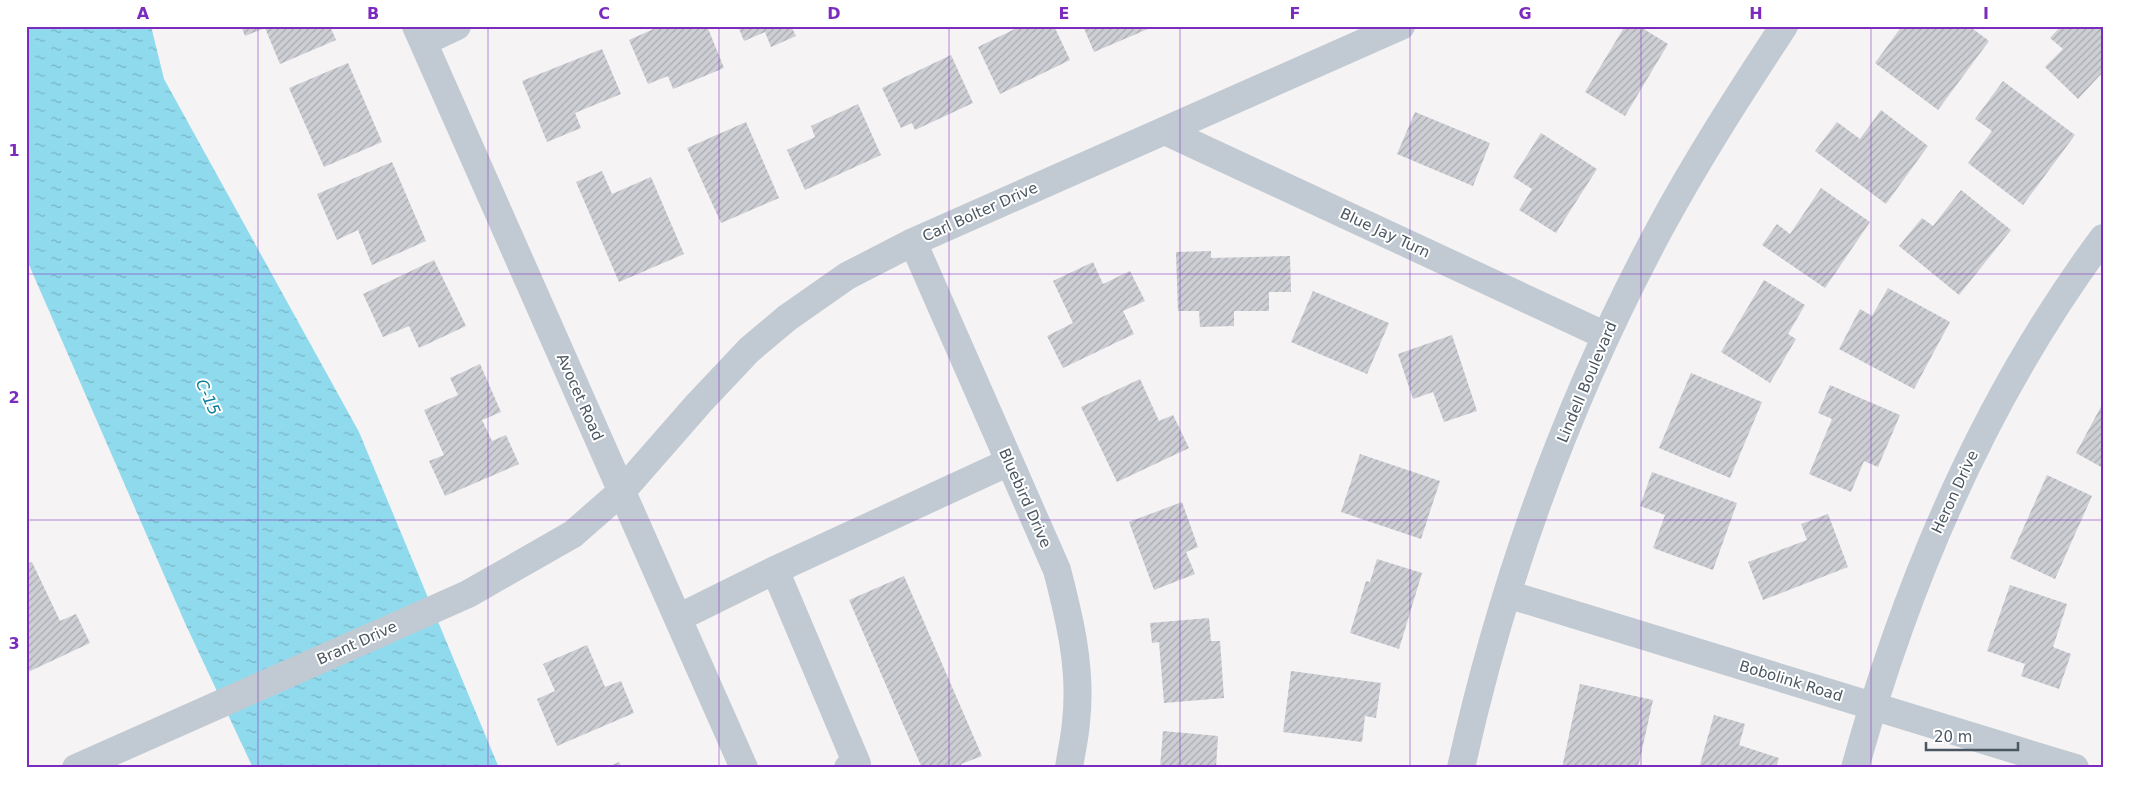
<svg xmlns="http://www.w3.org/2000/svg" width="2129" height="794" viewBox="0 0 2129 794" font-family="'DejaVu Sans',sans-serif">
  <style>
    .water { fill: url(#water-ripples) }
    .building { fill: url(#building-hatch) }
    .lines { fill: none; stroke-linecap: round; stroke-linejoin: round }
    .minor { stroke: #c1cad2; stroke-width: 28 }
    .grid { fill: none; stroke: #7b2cbf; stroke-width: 1; stroke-opacity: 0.55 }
    .labels { text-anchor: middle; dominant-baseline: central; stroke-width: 4; stroke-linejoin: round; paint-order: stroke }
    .street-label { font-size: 15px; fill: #4a5661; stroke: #fff }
    .water-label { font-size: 16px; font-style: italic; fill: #0c7c9b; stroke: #fff }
    .neatline { fill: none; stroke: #7b2cbf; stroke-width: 2 }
    .grid-label { font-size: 16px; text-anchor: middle; font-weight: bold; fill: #7b2cbf }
  </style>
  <defs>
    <pattern id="water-ripples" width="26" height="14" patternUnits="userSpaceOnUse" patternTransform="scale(1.25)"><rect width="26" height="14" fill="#90daee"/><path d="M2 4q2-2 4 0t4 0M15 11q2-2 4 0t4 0" fill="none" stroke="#78b4c4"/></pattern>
    <pattern id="building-hatch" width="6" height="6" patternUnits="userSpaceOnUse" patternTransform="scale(1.25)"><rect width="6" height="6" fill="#cdcfd5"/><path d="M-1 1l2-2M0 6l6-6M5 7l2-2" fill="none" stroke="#a8abb0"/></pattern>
  </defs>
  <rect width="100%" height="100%" fill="#f5f3f3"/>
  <path class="water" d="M26,26h125l13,53 195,353 140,336h-246l-68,-145 -159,-365z"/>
  <path class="building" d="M241,26h89l6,14 -56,24 -15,-36 -20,8z
    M660,26h47l17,42 -51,21 -5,-13 -20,8 -19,-44z
    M738,26h53l5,10 -25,11 -6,-15 -21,9z
    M1021,26h33l16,34 -70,34 -22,-47z
    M1083,26h72l-61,26z
    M1625,26h14l29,18 -43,72 -40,-24z
    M1902,26h67l20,15 -51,69 -63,-47z
    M2061,26h42v46l-25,27 -33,-32 18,-18 -13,-11z
    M602,49l19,45 -46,19 6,15 -34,14 -25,-61z
    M951,55l22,48 -58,27 -3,-7 -11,5 -19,-40z
    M348,63l34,79 -58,25 -35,-79z
    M2003,81l72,54 -52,70 -55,-42 24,-32 -17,-12z
    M858,104l23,51 -76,35 -18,-40 28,-13 -4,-11z
    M1881,110l47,36 -42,58 -71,-53 22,-29 23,17z
    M1415,112l75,31 -17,43 -76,-32z
    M746,122l33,76 -58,25 -34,-75z
    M1541,133l56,36 -41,64 -37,-23 13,-21 -19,-12z
    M392,162l34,79 -54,24 -14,-35 -21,10 -20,-46z
    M602,171l10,23 39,-17 33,77 -65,28 -43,-100z
    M1821,188l49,34 -45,66 -63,-43 15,-21 13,10z
    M1961,190l50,40 -52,65 -60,-49 23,-28 11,8z
    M1211,251v7l79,-2 1,36h-22v19h-35v15l-34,1 -1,-16h-21l-2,-59z
    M434,260l32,66 -47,22 -10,-22 -26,11 -20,-43z
    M1093,262l10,22 27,-13 15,30 -22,10 11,23 -71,34 -16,-32 26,-13 -20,-42z
    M1764,280l41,25 -17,29 8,5 -26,44 -49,-31z
    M1888,288l62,34 -36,67 -75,-40 21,-40 12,7z
    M1313,291l76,32 -22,51 -76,-32z
    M1452,335l25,76 -33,11 -11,-30 -20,7 -15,-45z
    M480,364l21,48 -19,8 10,21 14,-6 13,29 -74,32 -16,-35 15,-6 -20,-45 34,-15 -8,-17z
    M1691,373l71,29 -32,76 -71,-30z
    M1140,379l19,42 14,-6 16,33 -72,34 -36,-75z
    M1830,385l70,30 -22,52 -14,-6 -13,31 -42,-18 23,-55 -14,-6z
    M2103,403v65l-27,-15z
    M1360,454l80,27 -19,58 -80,-27z
    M1652,472l85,31 -24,67 -60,-22 12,-33 -25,-9z
    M2047,475l45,21 -37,83 -45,-21z
    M1182,502l16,45 -12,5 9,22 -41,16 -25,-68z
    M1828,514l20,53 -85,33 -15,-38 59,-22 -6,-16z
    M1377,559l45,14 -23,76 -49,-16 16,-52 4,1z
    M32,562l28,59 16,-7 14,29 -64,30v-109z
    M904,576l78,180 -21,8 1,4h-40l-73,-168z
    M2010,585l57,19 -14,43 18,7 -12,35 -38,-13 4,-12 -38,-13z
    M1209,618l2,23h9l4,57 -60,5 -5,-61 -7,1 -2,-20z
    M587,645l18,42 16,-6 13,32 -77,33 -20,-47 18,-8 -12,-27z
    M1291,671l90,12 -5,35 -11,-2 -3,26 -79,-10z
    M1580,684l73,16 -15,68h-76z
    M1714,715l31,9 -6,21 40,13 -3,10h-77z
    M1163,731l55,5 -2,32h-56z
    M619,762l3,6h-16z"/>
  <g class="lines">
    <path class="minor" d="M416,26l328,742
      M423,42l34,-16
      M1165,131l441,205
      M913,242l144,328c13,50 25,100 19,152 -1,15 -5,31 -7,46
      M775,570l82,194 -9,4
      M1507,594l568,174
      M678,618l97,-48 234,-108
      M76,768l392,-174 105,-60 49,-43 77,-88 50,-53 38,-32 60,-42 66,-34 488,-216
      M1461,768c41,-186 107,-368 197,-536 38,-71 82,-139 126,-206
      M1855,768c52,-188 131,-372 248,-530"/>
  </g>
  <path class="grid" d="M258,26v742M488,26v742M719,26v742M949,26v742M1180,26v742M1410,26v742M1641,26v742M1871,26v742M26,274h2077M26,520h2077"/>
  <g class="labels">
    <g class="street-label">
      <text transform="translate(980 212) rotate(-24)">Carl Bolter Drive</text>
      <text transform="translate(1385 233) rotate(25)">Blue Jay Turn</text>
      <text transform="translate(1587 382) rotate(-67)">Lindell Boulevard</text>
      <text transform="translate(580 397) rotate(66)">Avocet Road</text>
      <text transform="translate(1955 492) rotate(-65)">Heron Drive</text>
      <text transform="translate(1025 498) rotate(66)">Bluebird Drive</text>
      <text transform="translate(357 643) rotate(-24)">Brant Drive</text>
      <text transform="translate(1791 681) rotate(17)">Bobolink Road</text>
    </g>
    <g class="water-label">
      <text transform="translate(208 397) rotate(66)">C-15</text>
    </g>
  </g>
  <rect width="2129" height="794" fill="none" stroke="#ffffff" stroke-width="55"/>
  <path d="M1926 742v8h92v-8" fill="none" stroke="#4a5661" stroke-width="2.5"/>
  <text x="1934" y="742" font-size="15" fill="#4a5661" stroke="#ffffff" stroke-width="4" paint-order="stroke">20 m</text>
  <rect x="28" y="28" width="2074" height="738" class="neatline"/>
  <g class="grid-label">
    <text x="143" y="19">A</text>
    <text x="373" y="19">B</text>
    <text x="604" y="19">C</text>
    <text x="834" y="19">D</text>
    <text x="1064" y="19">E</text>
    <text x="1295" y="19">F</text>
    <text x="1525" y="19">G</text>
    <text x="1756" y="19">H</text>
    <text x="1986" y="19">I</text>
    <text x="14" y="156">1</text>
    <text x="14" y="403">2</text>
    <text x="14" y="649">3</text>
  </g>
</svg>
